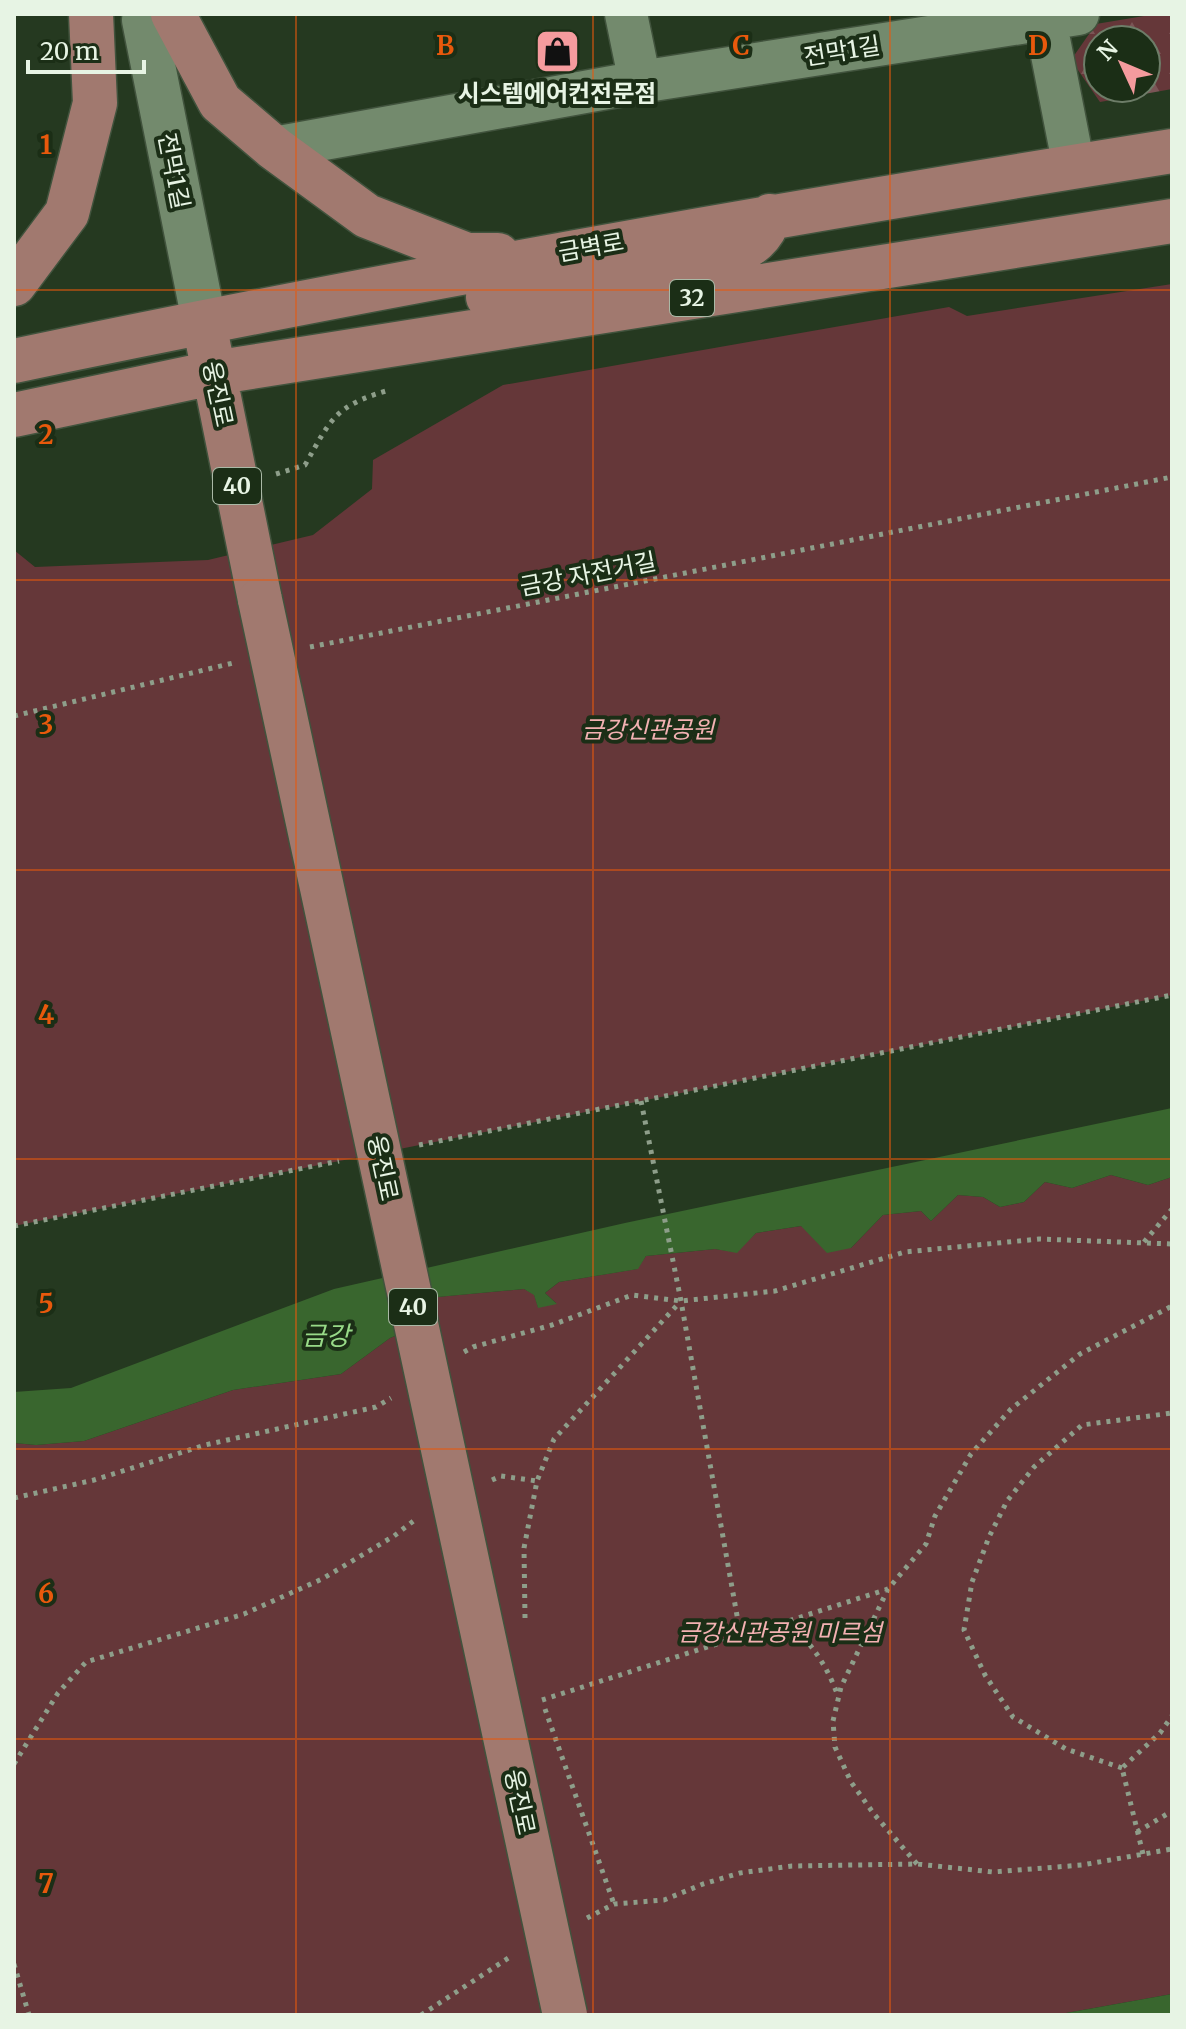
<svg xmlns="http://www.w3.org/2000/svg" width="1186" height="2029" viewBox="0 0 1186 2029" font-family="Merriweather,'Noto Sans KR',serif">
  <style>
    .forest { fill: url(#forest-firs); fill-rule: evenodd }
    .park { fill: #653739 }
    .water { fill: #39662e }
    .lines { fill: none; stroke-linecap: round; stroke-linejoin: round }
    .minor-casing { stroke: #41533d; stroke-width: 45 }
    .tertiary-casing { stroke: #41533d; stroke-width: 47 }
    .primary-casing { stroke: #41533d; stroke-width: 47 }
    .path { stroke: #8e9e8a; stroke-width: 5; stroke-dasharray: 4 6; stroke-linecap: butt }
    .minor { stroke: #738a6d; stroke-width: 42 }
    .tertiary { stroke: #738a6d; stroke-width: 44 }
    .primary { stroke: #a1796f; stroke-width: 44 }
    .primary-bridge-casing { stroke: #41533d; stroke-width: 47; stroke-linecap: butt }
    .primary-bridge { stroke: #a1796f; stroke-width: 44 }
    .grid { fill: none; stroke: #e8590c; stroke-width: 2; stroke-opacity: 0.55 }
    .labels { text-anchor: middle; dominant-baseline: central; stroke-width: 8; stroke-linejoin: round; paint-order: stroke }
    .shield { fill: #1b2e16; stroke: #aab9a6; stroke-width: 2 }
    .shield-label { font-size: 22px; font-weight: bold; fill: #e7f4e4 }
    .street-label { font-size: 24px; fill: #e7f4e4; stroke: #1b2e16 }
    .poi-label { font-size: 24px; font-weight: bold; fill: #e7f4e4; stroke: #1b2e16 }
    .park-label { font-size: 24px; font-style: italic; fill: #f3b1b2; stroke: #1b2e16 }
    .water-label { font-size: 26px; font-style: italic; fill: #98da88; stroke: #1b2e16 }
    .grid-label { font-size: 26px; text-anchor: middle; font-weight: bold; fill: #e8590c; stroke: #1b2e16; stroke-width: 8; stroke-linejoin: round; paint-order: stroke }
  </style>
  <defs>
    <pattern id="forest-firs" width="22" height="20" patternUnits="userSpaceOnUse" patternTransform="scale(2)"><rect width="22" height="20" fill="#653739"/><path d="M5 1l3.5 6h-7zM16 11l3.5 6h-7z" fill="#7b5556"/></pattern>
  </defs>
  <rect width="100%" height="100%" fill="#253920"/>
  <path class="forest" d="M1156,14h16v75l-72,13 -29,-42 25,-36zM1098,40h48v48h-48z"/>
  <path class="park" d="M1172,284v711l-1158,231v-676l21,17 173,-7 105,-25 59,-46 1,-29 130,-75 446,-78 18,9z
    M1111,1175l37,10 24,-8v817l-117,21h-1041v-572l22,2 48,-4 149,-51 108,-16 49,-36 25,-10 11,-30 98,-9 10,5 4,13 18,-4 -11,-10 14,-11 78,-13 9,-13 69,-7 21,3 20,-19 45,-7 50,22 32,-33 38,-4 10,10 27,-26 25,2 17,10 24,-5 21,-20 27,6z"/>
  <path class="water" d="M1172,1108v69l-24,8 -37,-10 -39,13 -27,-6 -21,20 -24,5 -17,-10 -25,-2 -27,26 -10,-10 -38,4 -32,33 -24,5 -26,-27 -45,7 -19,20 -22,-4 -69,7 -8,13 -79,13 -14,11 12,11 -19,4 -4,-13 -10,-6 -97,9 -12,30 -25,10 -49,36 -108,16 -149,51 -48,4 -22,-2v-51l57,-4 263,-99 291,-66z
    M1172,1994v21h-117z"/>
  <g class="lines">
    <defs>
      <path id="minor" d="M626,14l14,68
        M1044,14l30,153
        M274,148l366,-66 438,-68"/>
      <path id="tertiary" d="M144,20l60,301"/>
      <path id="primary" d="M173,14l47,88 54,46 93,68 100,39h31
        M14,284l53,-71 28,-110 -4,-89
        M488,297l241,-41c21,-10 34,-18 41,-40
        M208,343l52,257
        M14,361c385,-81 770,-148 1158,-210
        M14,415l199,-42 959,-152"/>
    </defs>
    <use href="#minor" class="minor-casing"/>
    <use href="#tertiary" class="tertiary-casing"/>
    <use href="#primary" class="primary-casing"/>
    <path class="path" d="M276,474l29,-9c25,-44 29,-59 81,-74
      M310,647l862,-170
      M14,716l219,-53
      M641,1101l40,200 60,337
      M419,1145l753,-150
      M14,1226l325,-65
      M1144,1242l28,-33
      M464,1352l9,-5 79,-22 80,-30 49,6 94,-10 130,-39 134,-13 133,5
      M492,1480l9,-4 36,5
      M14,1498l80,-18 111,-35 171,-38 15,-9
      M525,1618l-1,-70 13,-67 17,-42 126,-137
      M789,1623c24,22 38,43 49,73
      M542,1700l346,-111
      M545,1709l69,195
      M14,1764l44,-71 28,-31 158,-48 78,-35 72,-43 22,-17
      M1122,1768l-56,-19 -53,-32 -28,-42 -21,-45 8,-48 17,-45 18,-36 27,-34 48,-42 90,-12
      M1137,1832l35,-21
      M1143,1854l-21,-86 38,-35 12,-17
      M917,1864l-43,-50 -23,-32 -16,-35 -2,-26 8,-34 47,-98 38,-45 9,-28 36,-62 40,-45 69,-55 92,-48
      M587,1918l27,-14 50,-4 39,-16 37,-11 52,-7 125,-2 76,8 89,-7 90,-16
      M14,1964l15,51
      M421,2015l89,-58"/>
    <use href="#minor" class="minor"/>
    <use href="#tertiary" class="tertiary"/>
    <use href="#primary" class="primary"/>
    <defs>
      <path id="primary-bridge" d="M260,600l305,1415"/>
    </defs>
    <use href="#primary-bridge" class="primary-bridge-casing"/>
    <use href="#primary-bridge" class="primary-bridge"/>
  </g>
  <path class="grid" d="M296,14v2001M593,14v2001M890,14v2001M14,290h1158M14,580h1158M14,870h1158M14,1159h1158M14,1449h1158M14,1739h1158"/>
  <defs>
    <symbol id="shop-square" viewBox="-11 -11 22 22"><rect x="-9" y="-9" width="18" height="18" rx="4" fill="#f59b9e" stroke="#1b2e16"/><path d="M-5-2.5h2.3a2.7 3.5 0 0 1 5.4 0H5L5.5 6h-11ZM-1.5-2.5h3a1.5 2.3 0 0 0-3 0Z" fill="#111"/></symbol>
  </defs>
  <g fill-rule="evenodd">
    <use href="#shop-square" x="532" y="26" width="51" height="51"/>
  </g>
  <g class="labels">
    <g class="shield">
      <rect x="670" y="280" width="44" height="36" rx="6"/>
      <rect x="213" y="468" width="48" height="36" rx="6"/>
      <rect x="389" y="1289" width="48" height="36" rx="6"/>
    </g>
    <g class="shield-label">
      <text x="692" y="298">32</text>
      <text x="237" y="486">40</text>
      <text x="413" y="1307">40</text>
    </g>
    <g class="street-label">
      <text transform="translate(842 51) rotate(-9)">전막1길</text>
      <text transform="translate(174 171) rotate(79)">전막1길</text>
      <text transform="translate(591 247) rotate(-10)">금벽로</text>
      <text transform="translate(218 394) rotate(78)">웅진로</text>
      <text transform="translate(588 574) rotate(-11)">금강 자전거길</text>
      <text transform="translate(383 1168) rotate(78)">웅진로</text>
      <text transform="translate(520 1802) rotate(78)">웅진로</text>
    </g>
    <g class="poi-label">
      <text x="557" y="93">시스템에어컨전문점</text>
    </g>
    <g class="park-label">
      <text x="648" y="729">금강신관공원</text>
      <text x="780" y="1632">금강신관공원 미르섬</text>
    </g>
    <g class="water-label">
      <text x="326" y="1335">금강</text>
    </g>
  </g>
  <g class="grid-label">
    <text x="445" y="55">B</text>
    <text x="741" y="55">C</text>
    <text x="1038" y="55">D</text>
    <text x="46" y="154">1</text>
    <text x="46" y="444">2</text>
    <text x="46" y="734">3</text>
    <text x="46" y="1024">4</text>
    <text x="46" y="1313">5</text>
    <text x="46" y="1603">6</text>
    <text x="46" y="1893">7</text>
  </g>
  <rect width="1186" height="2029" fill="none" stroke="#e7f4e4" stroke-width="32"/>
  <g transform="translate(1122 64) rotate(314)"><circle r="38" fill="#1b2e16" stroke="#6d7d68" stroke-width="2"/>
  <path d="M0-6L14 30L0 20L-14 30Z" fill="#f59b9e"/>
  <text y="-12" font-size="22" font-weight="bold" text-anchor="middle" fill="#e7f4e4">N</text>
  </g>
  <path d="M28 60v12h116v-12" fill="none" stroke="#e7f4e4" stroke-width="4"/>
  <text x="40" y="60" font-size="24" fill="#e7f4e4" stroke="#1b2e16" stroke-width="6" paint-order="stroke">20 m</text>
</svg>
